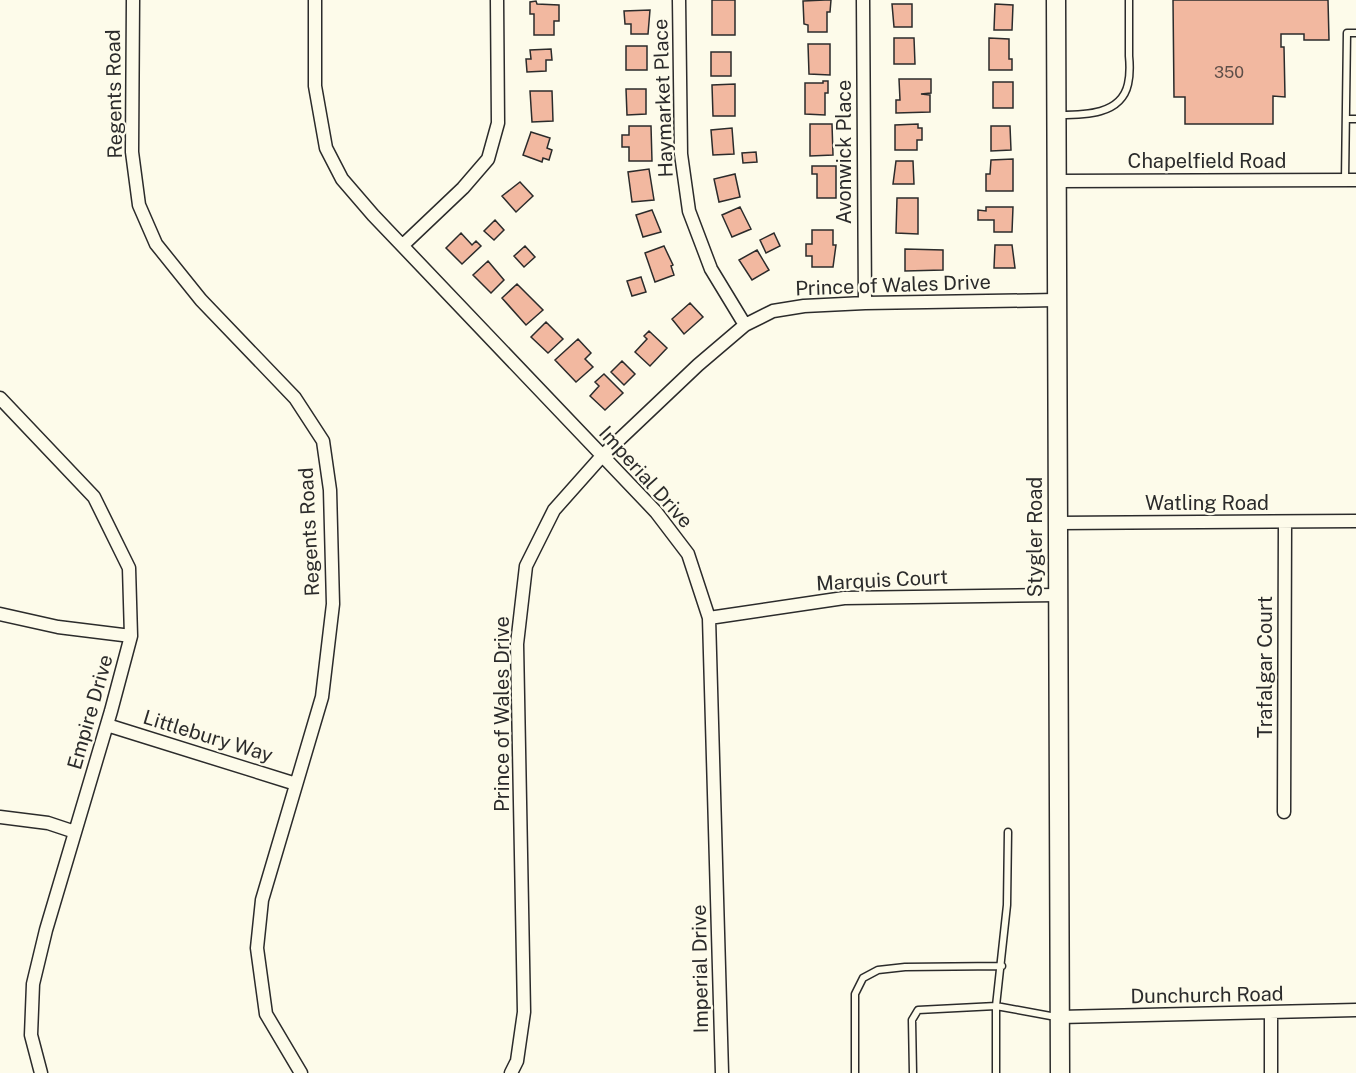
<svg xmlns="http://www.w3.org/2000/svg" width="1356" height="1073" viewBox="0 0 1356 1073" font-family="'Public Sans',sans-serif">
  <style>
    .building { fill: #f2b8a0; stroke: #2b2b2b; stroke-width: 1.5 }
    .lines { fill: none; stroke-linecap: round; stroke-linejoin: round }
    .service-casing { stroke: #2b2b2b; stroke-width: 9 }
    .minor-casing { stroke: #2b2b2b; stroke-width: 15 }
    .secondary-casing { stroke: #2b2b2b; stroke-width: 21 }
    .service { stroke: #fdfbea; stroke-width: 6 }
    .minor { stroke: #fdfbea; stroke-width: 12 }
    .secondary { stroke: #fdfbea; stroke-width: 18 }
    .labels { text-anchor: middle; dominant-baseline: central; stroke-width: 4.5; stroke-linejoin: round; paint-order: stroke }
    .number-label { font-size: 16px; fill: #5d4e48 }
    .street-label { font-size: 20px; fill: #2b2b2b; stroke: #fdfbea }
  </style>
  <rect width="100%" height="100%" fill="#fdfbea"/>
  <path class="building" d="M712,0h23v35h-23z
    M825,0h6l-1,12h-3v20h-19v-7l-4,-1 -1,-23z
    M1173,0h155l1,40h-25v-6h-23v13h3l1,50 -12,-1v28h-88v-27h-11z
    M536,1l1,3 22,1v16h-5v14h-20v-21h-4v-12z
    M892,4h20v23h-18z
    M995,4l18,1 -1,25h-18z
    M650,10l-2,24h-17v-10h-6l-1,-13z
    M894,38h20l1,26h-21z
    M989,38l20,1v20h3v11h-23z
    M808,44h22v31l-21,-1z
    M626,46h21v24h-21z
    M551,49l1,11h-6v11l-19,1 -1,-13h5l-1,-9z
    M711,52h20v24h-20z
    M899,79h32v14l-10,1 9,1v17l-34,1v-13h4z
    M823,81h5v12h-3v22l-20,-1v-31h18z
    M993,82h20v26h-20z
    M735,84v32h-22l-1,-31z
    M626,89h20v25l-19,1z
    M530,91h22l1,30 -21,1z
    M810,124h22l1,31 -23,1z
    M918,124v4h4v12h-5v10h-22v-25z
    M629,126h22l1,35h-23v-14h-7v-12h7z
    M991,126h19l1,24 -20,1z
    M732,128l2,26 -21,1 -2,-25z
    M531,132l19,6 -3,10 5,2 -3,10 -6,-2 -1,4 -19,-7z
    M756,152l1,10 -14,1 -1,-10z
    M1013,159v32h-27v-17h4l1,-14z
    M896,161h17l1,23h-21z
    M812,166h24v32h-19v-24h-5z
    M649,169l5,31 -22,2 -4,-30z
    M735,174l5,23 -21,5 -5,-23z
    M520,182l13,14 -17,16 -14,-16z
    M897,198h21v36l-22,-1z
    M740,207l11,22 -19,8 -10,-22z
    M986,207h27l-1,25h-18v-12h-16v-10l8,1z
    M652,210l9,22 -18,5 -7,-22z
    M495,220l9,10 -10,10 -10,-9z
    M812,230h21v15h3l-3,22h-21v-11h-6v-12h6z
    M461,233l11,12 4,-4 5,5 -19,18 -16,-16z
    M774,233l6,13 -14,7 -6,-13z
    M995,245h17l3,23h-21z
    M525,246l10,11 -11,10 -10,-11z
    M664,246l9,19 -2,1 3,9 -19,7 -10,-29z
    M905,249l38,1v20l-38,1z
    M757,250l12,20 -17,10 -13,-20z
    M488,261l16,19 -13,13 -18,-18z
    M641,277l5,15 -14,4 -5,-15z
    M517,284l26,26 -17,15 -24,-27z
    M690,303l13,14 -19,17 -12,-15z
    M546,322l17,17 -15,14 -17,-16z
    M649,331l18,17 -17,18 -15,-14 12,-13 -3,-3z
    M578,339l13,14 -6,6 8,8 -17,15 -21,-22z
    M622,361l13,13 -11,11 -13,-13z
    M604,374l19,19 -18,17 -15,-14 9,-10 -4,-4z"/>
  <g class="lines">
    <defs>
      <path id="service" d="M1057,115c25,0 64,1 71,-31 2,-9 2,-18 1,-28 0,-18 0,-37 0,-56
        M1346,119h10
        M1345,180l2,-147h9
        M855,1073v-79l8,-16 15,-8 27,-3 97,-1
        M913,1073l-1,-53 6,-10 78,-4 60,11
        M996,1073v-67l11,-101 1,-73"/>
      <path id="minor" d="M133,0l-1,152 7,53 17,39 45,56 94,98 28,43 7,49 3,114 -11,93 -60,203 -5,48 9,66 35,59
        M315,0v86l11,62 16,31 31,36 283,297 32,42 21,64 13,455
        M679,0l2,154 8,57 22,58 34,56
        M863,0l2,303
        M1057,181l299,-1
        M403,245l60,-57 25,-29 10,-36 -1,-123
        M0,398l94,99 35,71 2,68 -20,75 -65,219 -13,54 -2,51 10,38
        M1057,523l299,-2
        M0,614l58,13 73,9
        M709,618l135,-20 213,-3
        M107,725l189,59
        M1284,812l1,-290
        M0,817l48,6 27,9
        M1271,1013v60
        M1060,1017l296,-7
        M511,1073l6,-12 7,-49 -7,-368 9,-78 28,-56 48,-54 96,-91 47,-40 28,-14 31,-5 61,-3 191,-3"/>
      <path id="secondary" d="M1056,0l4,1073"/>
    </defs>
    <use href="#service" class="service-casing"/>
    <use href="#minor" class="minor-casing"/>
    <use href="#secondary" class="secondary-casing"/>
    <use href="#service" class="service"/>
    <use href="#minor" class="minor"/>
    <use href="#secondary" class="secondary"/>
  </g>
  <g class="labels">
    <g class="number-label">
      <text x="1229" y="72">350</text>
    </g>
    <g class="street-label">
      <text transform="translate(114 94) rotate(-91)">Regents Road</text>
      <text transform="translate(663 98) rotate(-92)">Haymarket Place</text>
      <text transform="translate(844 152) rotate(-90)">Avonwick Place</text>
      <text x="1207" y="161">Chapelfield Road</text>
      <text transform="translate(893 285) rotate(-2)">Prince of Wales Drive</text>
      <text transform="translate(646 477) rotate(48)">Imperial Drive</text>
      <text x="1207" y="503">Watling Road</text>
      <text transform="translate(309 532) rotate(-93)">Regents Road</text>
      <text transform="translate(1035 537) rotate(-90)">Stygler Road</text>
      <text transform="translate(882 580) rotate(-3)">Marquis Court</text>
      <text transform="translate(1265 667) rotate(-90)">Trafalgar Court</text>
      <text transform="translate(90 712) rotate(-74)">Empire Drive</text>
      <text transform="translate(502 714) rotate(-90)">Prince of Wales Drive</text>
      <text transform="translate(208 736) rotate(17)">Littlebury Way</text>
      <text transform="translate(700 969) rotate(-91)">Imperial Drive</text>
      <text transform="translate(1207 995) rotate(-1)">Dunchurch Road</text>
    </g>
  </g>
</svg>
